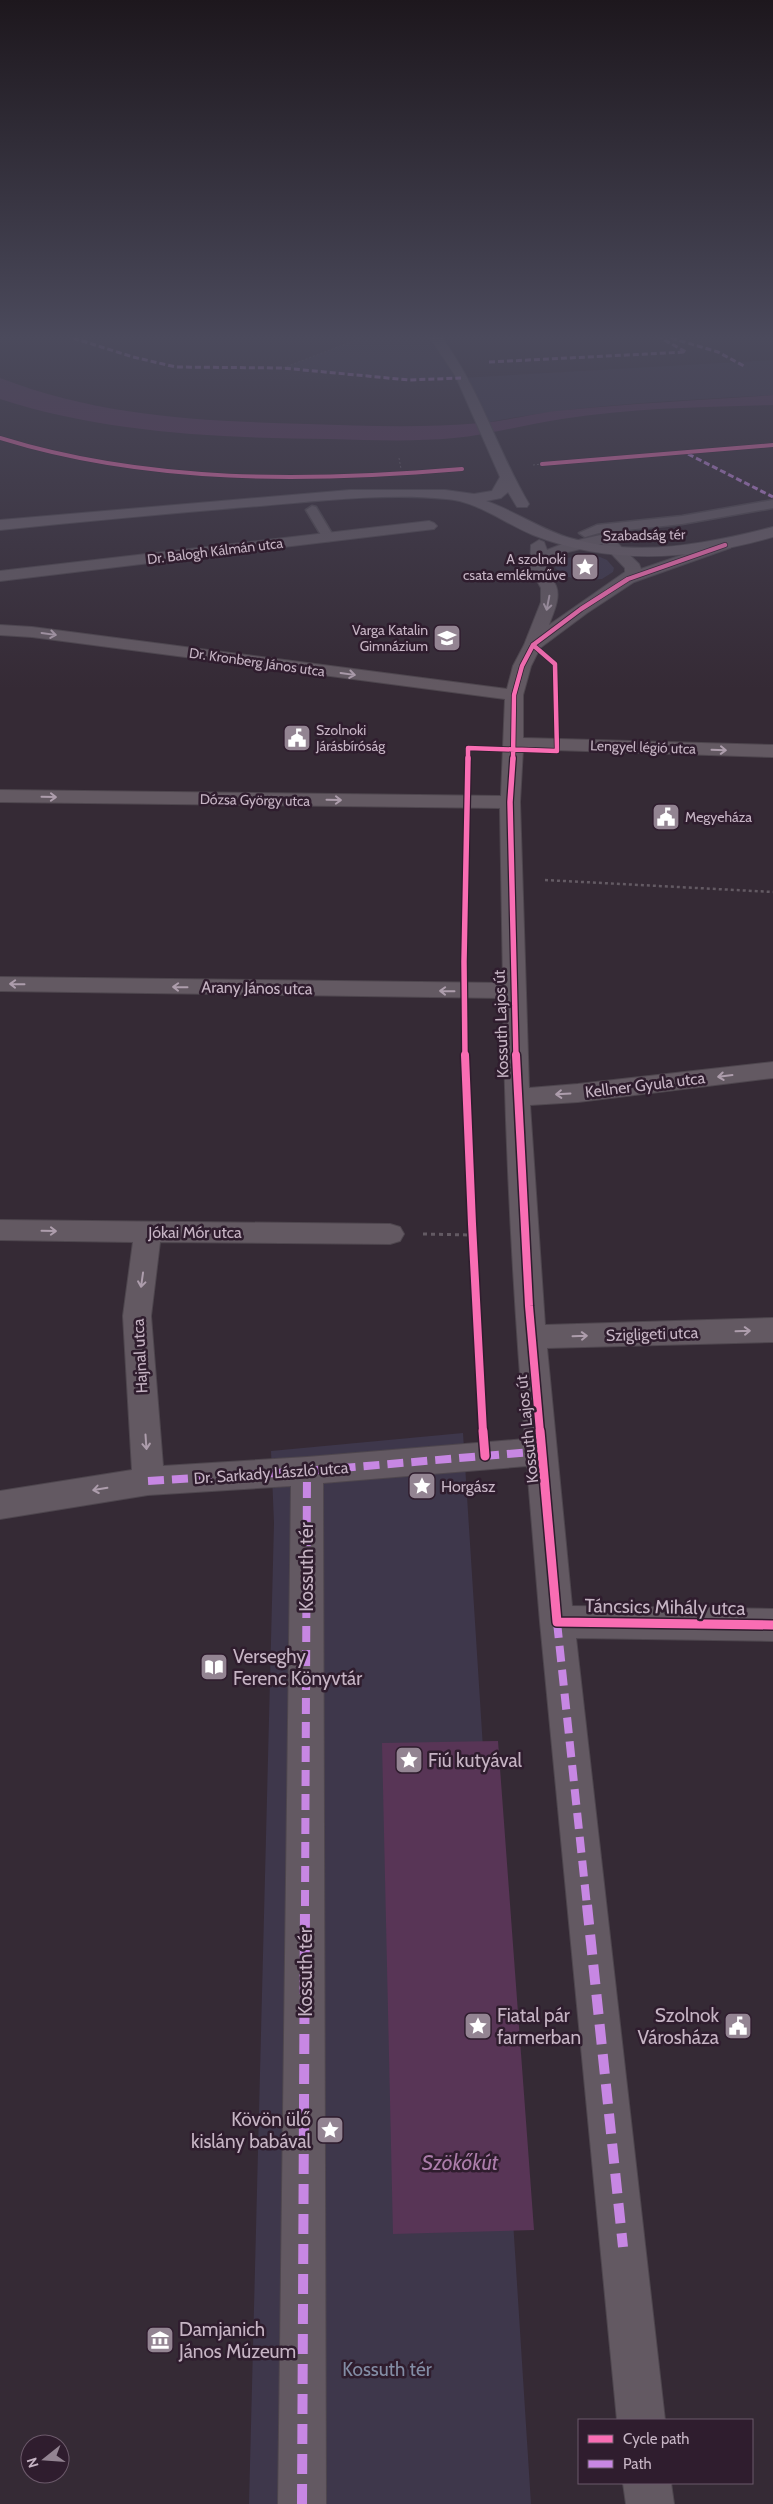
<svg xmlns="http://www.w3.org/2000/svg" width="773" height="2504" viewBox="0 0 773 2504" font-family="Cabin,sans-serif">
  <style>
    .green { fill: #3e374b }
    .water { fill: #583556 }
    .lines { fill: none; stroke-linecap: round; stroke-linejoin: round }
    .lane-casing { stroke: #4e464e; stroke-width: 3 }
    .street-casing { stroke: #4e464e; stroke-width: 2 }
    .secondary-casing { stroke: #4e464e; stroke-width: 2 }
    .path-far2 { stroke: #635a63; stroke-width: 1; stroke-dasharray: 2 2; stroke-linecap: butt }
    .path-far1 { stroke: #635a63; stroke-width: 2.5; stroke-dasharray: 3 3; stroke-linecap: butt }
    .path { stroke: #635a63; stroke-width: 3; stroke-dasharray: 4 4; stroke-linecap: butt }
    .lane { fill: #635962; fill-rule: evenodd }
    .street { fill: #635962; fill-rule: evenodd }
    .secondary { fill: #685d67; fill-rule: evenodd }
    .quiet-far2 { stroke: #c787e3; stroke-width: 3; stroke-dasharray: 6 3; stroke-linecap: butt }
    .quiet-far1 { stroke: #c787e3; stroke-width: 8; stroke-dasharray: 16 8; stroke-linecap: butt }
    .quiet { stroke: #c787e3; stroke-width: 10; stroke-dasharray: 20 10; stroke-linecap: butt }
    .cycleway-far4-casing { stroke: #2f1d2e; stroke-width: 5 }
    .cycleway-far3-casing { stroke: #2f1d2e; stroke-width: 6 }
    .cycleway-far2-casing { stroke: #2f1d2e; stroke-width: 8 }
    .cycleway-far1-casing { stroke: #2f1d2e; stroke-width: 11 }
    .cycleway-casing { stroke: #2f1d2e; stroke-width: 12 }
    .cycleway-far4 { stroke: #f96db3; stroke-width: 4 }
    .cycleway-far3 { stroke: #f96db3; stroke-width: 4.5 }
    .cycleway-far2 { stroke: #f96db3; stroke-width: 5.5 }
    .cycleway-far1 { stroke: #f96db3; stroke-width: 8 }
    .cycleway { stroke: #f96db3; stroke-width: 9 }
    .oneway { stroke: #ad9dac }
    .labels { text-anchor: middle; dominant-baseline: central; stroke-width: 5; stroke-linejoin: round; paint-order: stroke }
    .far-street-label { font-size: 14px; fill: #c6b4c4; stroke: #2f1d2e }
    .far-poi-label { font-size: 14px; fill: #c6b4c4; stroke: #2f1d2e; text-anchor: end }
    .street-label { font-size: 16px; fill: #c6b4c4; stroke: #2f1d2e }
    .poi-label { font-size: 16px; fill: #c6b4c4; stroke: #2f1d2e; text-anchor: start }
    .near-street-label { font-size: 19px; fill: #c6b4c4; stroke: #2f1d2e }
    .near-poi-label { font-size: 19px; fill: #c6b4c4; stroke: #2f1d2e; text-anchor: start }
    .near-park-label { font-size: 19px; fill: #838da5; stroke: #2f1d2e }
    .near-water-label { font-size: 21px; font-style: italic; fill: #ab7daa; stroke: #2f1d2e }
  </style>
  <rect width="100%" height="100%" fill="#352a35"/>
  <path class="green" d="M361,338h75l25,40 312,-18v35c-97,6 -194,9 -289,28l-23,-45 -52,2 -126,-12z
    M583,554l17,3 7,3 7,8 -1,4 -11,7 -15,1 -1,-8 9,-1 -1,-7h-18l1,7 5,1v8l-18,-4 -9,-8 5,-8z
    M463,1433l68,1071h-282l25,-981 -3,-72z"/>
  <path class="water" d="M0,378c102,39 200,43 308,46 58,2 115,4 173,-1 28,-2 56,-11 85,-13 69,-7 138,-10 207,-15v10c-70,2 -142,3 -211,14 -36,5 -72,16 -108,19 -41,4 -84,2 -125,1 -110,-1 -224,-6 -329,-40z
    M498,1741l36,489 -141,4 -11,-491z"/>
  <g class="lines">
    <defs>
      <path id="lane" d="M773,500v8l-91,16 -83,9 -14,4 -6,-4 18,-8 85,-9z
        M312,506l4,1 18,30 -2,3 -4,1 -4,-1 -18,-30z"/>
      <path id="street" d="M429,521l5,2 3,3 -3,3 -434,52v-10z
        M605,534l5,2 29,28 2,5 79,-27 5,-2 8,5 -3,3 -96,34 -47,31 -47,35 -9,18 -8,29v43l250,7v12l-250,-8 -3,53 9,286 49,-4 195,-22v16l-195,24 -48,3 15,220 228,-7v24l-226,6 25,258 201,3v32l-197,-3 89,782h-48l-77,-798 -13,-156 -204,17 3,1021h-48l13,-1018 -143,9 -148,24v-28l132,-21 -9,-154 10,-74 -133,-2v-20l390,4 10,3 4,7 -4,7 -10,3 -230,-2 -9,74 12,150 144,-9 218,-18c-12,-146 -20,-294 -22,-441l-503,-7v-14l503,6 -3,-175 -500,-6v-12l501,6 4,-97 -473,-62 -32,-2v-10l32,2 475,62 6,-23 11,-21 17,-43v-14l-11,-20 1,-23 8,-5 5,2 3,8 18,-7zM602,544l23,24v4l-76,53c4,-12 12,-27 7,-39 -3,-7 -10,-14 -10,-22l22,-12z
        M623,2483h48l3,21h-48z"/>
      <path id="secondary" d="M430,338h12c38,51 55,112 87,166l-2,3h-10l-9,-15 -7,6 -15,3c29,10 54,28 84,37 68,20 136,6 203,-11v10c-80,23 -162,29 -240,-2 -29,-12 -56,-34 -87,-36 -61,-6 -125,2 -186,7 -87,7 -173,15 -260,24v-10l350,-30h95l29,4 18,-3 8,-14 -44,-100z"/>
    </defs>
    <use href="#lane" class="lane-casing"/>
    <use href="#street" class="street-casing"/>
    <use href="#secondary" class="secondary-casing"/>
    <path class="path-far2" d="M283,368l78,-30
      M399,458l2,11
      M533,465l9,-1"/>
    <path class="path-far1" d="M545,880l228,12"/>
    <path class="path" d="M423,1234l47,1"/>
    <use href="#lane" class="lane"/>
    <use href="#street" class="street"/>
    <use href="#secondary" class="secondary"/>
    <path class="quiet-far2" d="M73,338l60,19 43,10 107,1 126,12 52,-2
      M671,338l47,14 26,14
      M489,362l197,-10 -25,-14
      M688,454l85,43"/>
    <path class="quiet-far1" d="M148,1481l159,-10 236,-20
      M557,1622l30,284
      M305,1906l2,-435"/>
    <path class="quiet" d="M587,1905l36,342
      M302,2504l3,-599"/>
    <defs>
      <path id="cycleway-far4" d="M0,438c148,46 309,44 462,31
        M542,464l231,-19"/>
      <path id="cycleway-far3" d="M468,760v-12l89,3 -2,-87 -22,-19
        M513,760l1,-65 8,-29 11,-21 48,-36 47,-30 97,-34"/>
      <path id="cycleway-far2" d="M513,758l-3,44 6,255
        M465,1057l-1,-95 4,-204"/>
      <path id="cycleway-far1" d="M465,1055l7,169 11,208
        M516,1055l13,251 11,126"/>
      <path id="cycleway" d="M483,1431l2,25
        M540,1431l17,191 216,3"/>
    </defs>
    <use href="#cycleway-far4" class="cycleway-far4-casing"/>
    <use href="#cycleway-far3" class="cycleway-far3-casing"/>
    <use href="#cycleway-far2" class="cycleway-far2-casing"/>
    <use href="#cycleway-far1" class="cycleway-far1-casing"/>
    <use href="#cycleway" class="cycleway-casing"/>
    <use href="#cycleway-far4" class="cycleway-far4"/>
    <use href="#cycleway-far3" class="cycleway-far3"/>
    <use href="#cycleway-far2" class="cycleway-far2"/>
    <use href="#cycleway-far1" class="cycleway-far1"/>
    <use href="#cycleway" class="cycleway"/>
  </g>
  <defs><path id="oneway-shaft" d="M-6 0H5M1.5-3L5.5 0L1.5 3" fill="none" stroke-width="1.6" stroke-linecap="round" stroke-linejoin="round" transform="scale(1.25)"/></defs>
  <g class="oneway">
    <use href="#oneway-shaft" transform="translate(548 603) rotate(101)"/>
    <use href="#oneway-shaft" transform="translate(49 634) rotate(8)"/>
    <use href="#oneway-shaft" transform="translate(348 674) rotate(8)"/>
    <use href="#oneway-shaft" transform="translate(719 750) rotate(2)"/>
    <use href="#oneway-shaft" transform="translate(49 797) rotate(1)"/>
    <use href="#oneway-shaft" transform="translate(334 800) rotate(1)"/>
    <use href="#oneway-shaft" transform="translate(17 984) rotate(-179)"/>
    <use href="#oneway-shaft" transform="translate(180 987) rotate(-179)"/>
    <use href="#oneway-shaft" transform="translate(447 991) rotate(-179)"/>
    <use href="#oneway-shaft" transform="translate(725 1076) rotate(173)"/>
    <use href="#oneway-shaft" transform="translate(563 1094) rotate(177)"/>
    <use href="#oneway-shaft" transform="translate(49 1231) rotate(1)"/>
    <use href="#oneway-shaft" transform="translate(142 1280) rotate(98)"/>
    <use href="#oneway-shaft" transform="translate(743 1331) rotate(-2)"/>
    <use href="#oneway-shaft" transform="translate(580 1336) rotate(-2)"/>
    <use href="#oneway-shaft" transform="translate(146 1442) rotate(86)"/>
    <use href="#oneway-shaft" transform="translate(100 1489) rotate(171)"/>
  </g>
  <linearGradient id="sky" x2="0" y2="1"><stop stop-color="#1d171d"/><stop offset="0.49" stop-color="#4b4a5c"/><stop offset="1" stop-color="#4b4a5c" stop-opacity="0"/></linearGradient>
  <rect width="773" height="689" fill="url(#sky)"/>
  <defs>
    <symbol id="sight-square" viewBox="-11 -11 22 22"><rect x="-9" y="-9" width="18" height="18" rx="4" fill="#938492" stroke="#2f1d2e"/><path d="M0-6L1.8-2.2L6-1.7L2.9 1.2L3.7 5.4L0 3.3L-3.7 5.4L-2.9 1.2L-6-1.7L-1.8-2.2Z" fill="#fff"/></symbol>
    <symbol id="school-square" viewBox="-11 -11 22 22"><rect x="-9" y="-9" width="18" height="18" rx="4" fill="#938492" stroke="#2f1d2e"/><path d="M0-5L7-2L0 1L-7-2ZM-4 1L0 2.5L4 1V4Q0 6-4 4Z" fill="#fff"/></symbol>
    <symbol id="civic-square" viewBox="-11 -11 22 22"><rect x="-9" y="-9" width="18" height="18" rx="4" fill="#938492" stroke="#2f1d2e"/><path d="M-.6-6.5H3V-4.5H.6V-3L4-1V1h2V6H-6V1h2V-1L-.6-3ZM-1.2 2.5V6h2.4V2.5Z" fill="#fff"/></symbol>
    <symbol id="library-square" viewBox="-11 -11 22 22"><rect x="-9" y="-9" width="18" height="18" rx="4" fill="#938492" stroke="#2f1d2e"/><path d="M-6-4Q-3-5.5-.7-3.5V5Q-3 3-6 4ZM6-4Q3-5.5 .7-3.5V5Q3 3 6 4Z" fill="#fff"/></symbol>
    <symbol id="museum-square" viewBox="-11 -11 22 22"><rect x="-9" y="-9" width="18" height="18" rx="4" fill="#938492" stroke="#2f1d2e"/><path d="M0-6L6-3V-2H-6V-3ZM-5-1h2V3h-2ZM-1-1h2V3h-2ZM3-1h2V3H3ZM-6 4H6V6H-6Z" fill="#fff"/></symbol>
  </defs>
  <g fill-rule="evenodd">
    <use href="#sight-square" x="569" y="551" width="32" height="32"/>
    <use href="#school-square" x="431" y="622" width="32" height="32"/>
    <use href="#civic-square" x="281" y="722" width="32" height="32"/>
    <use href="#civic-square" x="650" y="801" width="32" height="32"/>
    <use href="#sight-square" x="406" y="1470" width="32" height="32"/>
    <use href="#library-square" x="198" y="1651" width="32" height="32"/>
    <use href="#sight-square" x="393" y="1744" width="32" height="32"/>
    <use href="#sight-square" x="462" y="2010" width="32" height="32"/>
    <use href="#civic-square" x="722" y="2010" width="32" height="32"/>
    <use href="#sight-square" x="314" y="2114" width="32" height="32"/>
    <use href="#museum-square" x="144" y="2324" width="32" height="32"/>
  </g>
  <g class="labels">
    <g class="far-street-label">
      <text transform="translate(644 535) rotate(-1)">Szabadság tér</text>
      <text transform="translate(215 551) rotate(-7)">Dr. Balogh Kálmán utca</text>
      <text transform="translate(257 662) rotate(8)">Dr. Kronberg János utca</text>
      <text transform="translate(643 747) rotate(2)">Lengyel légió utca</text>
      <text transform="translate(255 800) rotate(1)">Dózsa György utca</text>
    </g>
    <g class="far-poi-label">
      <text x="566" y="559">A szolnoki<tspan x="566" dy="16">csata emlékműve</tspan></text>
      <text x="428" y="630">Varga Katalin<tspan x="428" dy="16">Gimnázium</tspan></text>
      <text x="316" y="730" text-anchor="start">Szolnoki<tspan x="316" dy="16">Járásbíróság</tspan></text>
      <text x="685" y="817" text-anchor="start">Megyeháza</text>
    </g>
    <g class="street-label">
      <text transform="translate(257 988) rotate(1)">Arany János utca</text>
      <text transform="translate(501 1024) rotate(-92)">Kossuth Lajos út</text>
      <text transform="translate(645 1085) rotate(-7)">Kellner Gyula utca</text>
      <text x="195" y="1232">Jókai Mór utca</text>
      <text transform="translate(652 1334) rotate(-2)">Szigligeti utca</text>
      <text transform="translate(140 1356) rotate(-93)">Hajnal utca</text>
      <text transform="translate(527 1429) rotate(-96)">Kossuth Lajos út</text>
      <text transform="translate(271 1473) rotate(-4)">Dr. Sarkady László utca</text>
    </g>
    <g class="poi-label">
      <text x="441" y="1486">Horgász</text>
    </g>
    <g class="near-street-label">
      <text transform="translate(306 1567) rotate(-90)">Kossuth tér</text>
      <text transform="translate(665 1607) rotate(1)">Táncsics Mihály utca</text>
      <text transform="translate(305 1972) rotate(-90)">Kossuth tér</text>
    </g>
    <g class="near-poi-label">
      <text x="233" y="1656">Verseghy<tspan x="233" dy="22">Ferenc Könyvtár</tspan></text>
      <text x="428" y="1760">Fiú kutyával</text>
      <text x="497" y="2015">Fiatal pár<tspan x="497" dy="22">farmerban</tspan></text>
      <text x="719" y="2015" text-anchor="end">Szolnok<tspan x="719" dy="22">Városháza</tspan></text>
      <text x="311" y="2119" text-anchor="end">Kövön ülő<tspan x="311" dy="22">kislány babával</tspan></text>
      <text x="179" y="2329">Damjanich<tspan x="179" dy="22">János Múzeum</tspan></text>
    </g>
    <g class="near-park-label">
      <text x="387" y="2369">Kossuth tér</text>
    </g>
    <g class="near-water-label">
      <text x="460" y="2162">Szökőkút</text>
    </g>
  </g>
  <rect x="578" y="2419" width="175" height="65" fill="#2f1d2e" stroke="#6b596a"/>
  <rect x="588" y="2435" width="25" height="8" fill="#f96db3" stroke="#6b596a"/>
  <text x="623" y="2444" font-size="15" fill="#c6b4c4">Cycle path</text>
  <rect x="588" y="2460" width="25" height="8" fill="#c787e3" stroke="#6b596a"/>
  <text x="623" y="2469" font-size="15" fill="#c6b4c4">Path</text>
  <g transform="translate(45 2459) rotate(253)"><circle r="24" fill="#2f1d2e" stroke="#6b596a"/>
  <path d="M0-4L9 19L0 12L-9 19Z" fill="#938492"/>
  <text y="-8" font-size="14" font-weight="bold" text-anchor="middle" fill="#c6b4c4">N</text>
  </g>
</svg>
